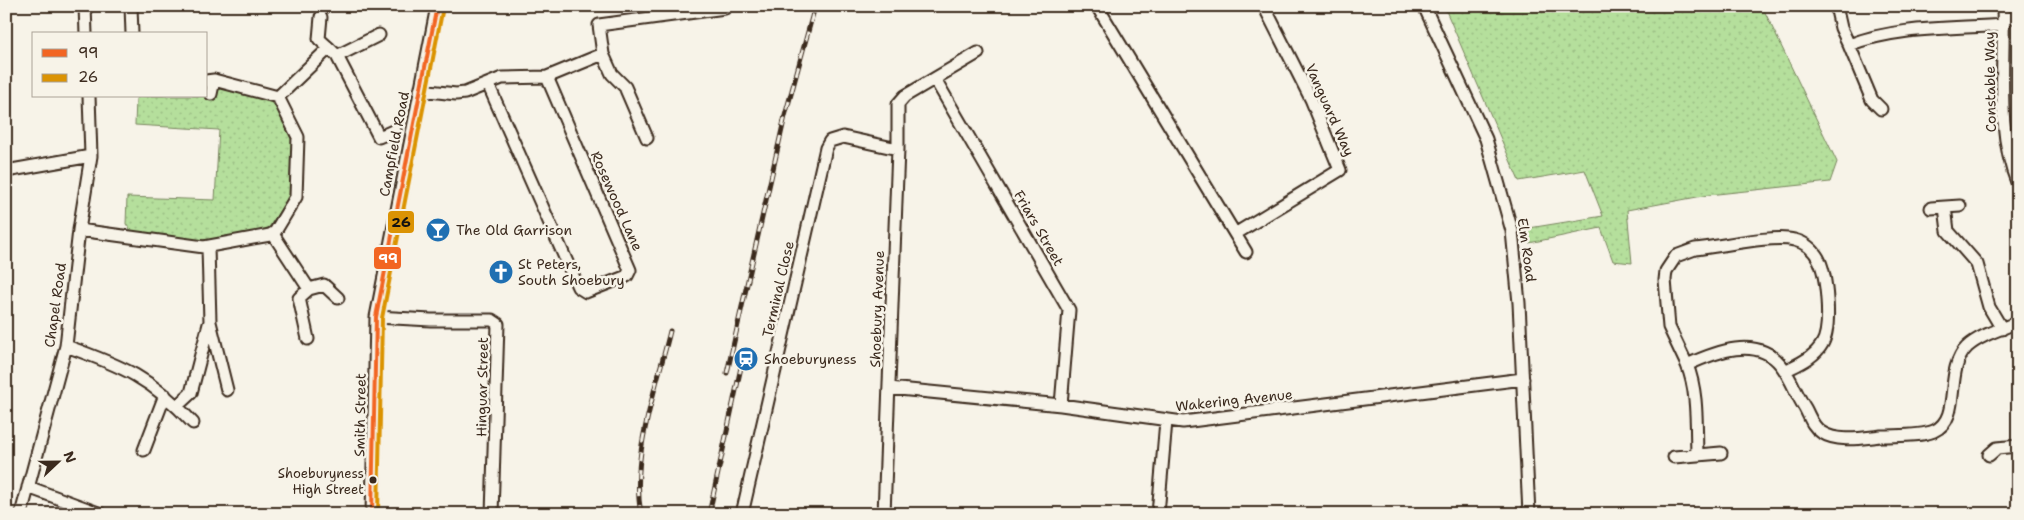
<svg xmlns="http://www.w3.org/2000/svg" width="2024" height="520" viewBox="0 0 2024 520" font-family="'Shantell Sans',sans-serif">
  <style>
    .grass { fill: url(#grass-dots); stroke: #78845d }
    .lines { fill: none; stroke-linecap: round; stroke-linejoin: round }
    .minor-casing { stroke: #3b2a1e; stroke-width: 15 }
    .minor { stroke: #f7f3e8; stroke-width: 11 }
    .rail-casing { stroke: #3b2a1e; stroke-width: 5 }
    .rail { stroke: #f7f3e8; stroke-width: 3; stroke-dasharray: 9; stroke-linecap: butt }
    .bus-1-casing { stroke: #f7f3e8; stroke-width: 8 }
    .bus-2-casing { stroke: #f7f3e8; stroke-width: 8 }
    .bus-1 { stroke: #f26522; stroke-width: 4 }
    .bus-2 { stroke: #db9304; stroke-width: 4 }
    .bus-dot { fill: #3b2a1e; stroke: #f7f3e8; stroke-width: 2 }
    .labels { text-anchor: middle; dominant-baseline: central; stroke-width: 5; stroke-linejoin: round; paint-order: stroke }
    .bus-label { font-size: 13px; fill: #3b2a1e; stroke: #f7f3e8; text-anchor: end }
    .street-label { font-size: 14px; fill: #3b2a1e; stroke: #f7f3e8 }
    .poi-label { font-size: 14px; fill: #3b2a1e; stroke: #f7f3e8; text-anchor: start }
    .line-badge { stroke: #f7f3e8; stroke-width: 2 }
    .badge-label { font-size: 14px; text-anchor: middle; font-weight: bold; fill: #fff }
    .pale-badge-label { font-size: 14px; text-anchor: middle; font-weight: bold; fill: #111 }
  </style>
  <defs>
    <pattern id="grass-dots" width="8" height="8" patternUnits="userSpaceOnUse" patternTransform="scale(1.25)"><rect width="8" height="8" fill="#b5df9c"/><path d="M2 2h.1M6 6h.1" fill="none" stroke="#9dc086" stroke-width="1.8" stroke-linecap="round"/></pattern>
  </defs>
  <rect width="100%" height="100%" fill="#f7f3e8"/>
  <filter id="ink" filterUnits="userSpaceOnUse"><feTurbulence type="fractalNoise" baseFrequency=".02" numOctaves="2"/><feDisplacementMap in="SourceGraphic" scale="10" xChannelSelector="R" yChannelSelector="G"/><feConvolveMatrix kernelMatrix="1 2 1 2 8 2 1 2 1" color-interpolation-filters="sRGB"/></filter>
  <g filter="url(#ink)">
    <path class="grass" d="M1444,6h318l75,156 -7,20 -122,13 -81,15 5,53 -19,-2 -12,-33 -72,15 -6,-14 80,-13 -18,-46 -66,11z
      M206,87h13l55,16 18,38 -3,55 -21,33 -61,12 -75,-9 -6,-8 1,-27 88,3 4,-70 -84,-5 1,-26 2,-3h68z"/>
    <g class="lines">
      <defs>
        <path id="minor" d="M85,6l1,28
          M131,6l1,28
          M1097,6l138,228 105,-64 -29,-71 -47,-93
          M1424,6l62,133 26,92 7,72 10,211
          M1836,6l5,22 8,17c48,-19 104,-16 155,-20
          M2003,6c2,60 -8,123 15,179
          M2003,18l15,-1
          M1849,45l23,55 9,9
          M329,48l8,8 42,81 16,-7
          M603,54l9,20 13,13 22,51
          M337,56l42,-21
          M935,79l134,231 -8,95
          M488,84l90,203 8,5 41,-16 3,-6 -83,-193
          M420,90l36,4 9,-1 37,-15 45,-1 56,-23 -4,-29 126,-17
          M211,94l3,-14
          M278,97l51,-49 -10,-9 2,-22
          M6,171l85,-15
          M1945,207l15,-1
          M1931,208l14,-1 3,24 29,33 12,43 13,22
          M79,230l125,17 66,-12 5,-3 21,-35 2,-60 -20,-40 -64,-17 -8,1
          M273,234l36,55 15,-4 14,13
          M1235,234l11,18
          M208,247l2,75 17,68
          M376,317l55,3h61l6,4 -6,190
          M308,339l-9,-41 10,-9
          M66,346c56,20 86,32 127,77
          M1687,365l-18,-38 -4,-47 1,-9 10,-15 19,-7c24,-2 78,-15 99,-9 10,2 19,9 24,18 9,16 14,70 4,86 -8,14 -24,20 -37,27
          M889,388l172,17 122,17 340,-43
          M177,406l14,-13 18,-69
          M144,450l21,-55
          M1697,454c-1,-30 1,-62 -10,-89 28,-13 70,-30 94,0 10,13 15,29 24,43 5,9 7,18 16,24 17,11 41,6 60,4 16,-1 37,1 53,-5 29,-13 9,-60 33,-84 13,-12 35,-18 51,-25
          M1989,455l8,-7 21,-2
          M1674,457l47,-4
          M28,487l73,27
          M21,514l45,-168 13,-116 12,-74 -2,-60
          M372,514l4,-197 61,-311
          M742,514l84,-366 4,-7 13,-4 55,12
          M884,514l14,-365v-45l7,-8 73,-43
          M1158,514l8,-93"/>
      </defs>
      <use href="#minor" class="minor-casing"/>
      <use href="#minor" class="minor"/>
      <defs>
        <path id="rail" d="M727,373l58,-257 30,-110
          M641,514c-11,-57 16,-128 29,-183
          M709,514l34,-156"/>
      </defs>
      <use href="#rail" class="rail-casing"/>
      <use href="#rail" class="rail"/>
      <defs>
        <path id="bus-1" d="M372,514l4,-197 61,-311"/>
        <path id="bus-2" d="M378,514l4,-196 61,-311"/>
      </defs>
      <use href="#bus-1" class="bus-1-casing"/>
      <use href="#bus-2" class="bus-2-casing"/>
      <use href="#bus-1" class="bus-1"/>
      <use href="#bus-2" class="bus-2"/>
    </g>
  </g>
  <defs>
    <symbol id="bar-disc" viewBox="-11 -11 22 22"><circle r="9.5" fill="#1f6fb2" stroke="#f7f3e8"/><path d="M-6-5H6L.8 .8V4.5H3.5V6h-7V4.5H-.8V.8Z" fill="#fff"/></symbol>
    <symbol id="church-disc" viewBox="-11 -11 22 22"><circle r="9.5" fill="#1f6fb2" stroke="#f7f3e8"/><path d="M-1.2-6h2.4v3.5h3.3v2.4h-3.3V6h-2.4V-.1h-3.3v-2.4h3.3Z" fill="#fff"/></symbol>
    <symbol id="station-disc" viewBox="-11 -11 22 22"><circle r="9.5" fill="#1f6fb2" stroke="#f7f3e8"/><path d="M-3-6H3Q5-6 5-4V2Q5 4 3 4L4.5 6H3L1.5 4h-3L-3 6H-4.5L-3 4Q-5 4-5 2V-4Q-5-6-3-6ZM-3.5-4v3h7v-3ZM-3.5 1v1.5H-2V1ZM2 1v1.5H3.5V1Z" fill="#fff"/></symbol>
  </defs>
  <g fill-rule="evenodd">
    <use href="#bar-disc" x="424" y="216" width="28" height="28"/>
    <use href="#church-disc" x="487" y="258" width="28" height="28"/>
    <use href="#station-disc" x="732" y="345" width="28" height="28"/>
  </g>
  <circle class="bus-dot" cx="373" cy="480" r="4.5"/>
  <g class="labels">
    <g class="bus-label">
      <text x="364" y="473">Shoeburyness<tspan x="364" dy="16">High Street</tspan></text>
    </g>
    <g class="street-label">
      <text transform="translate(1990 82) rotate(-91)">Constable Way</text>
      <text transform="translate(1330 110) rotate(66)">Vanguard Way</text>
      <text transform="translate(394 144) rotate(-79)">Campfield Road</text>
      <text transform="translate(617 201) rotate(66)">Rosewood Lane</text>
      <text transform="translate(1039 228) rotate(60)">Friars Street</text>
      <text transform="translate(1527 250) rotate(82)">Elm Road</text>
      <text transform="translate(778 289) rotate(-77)">Terminal Close</text>
      <text transform="translate(55 305) rotate(-82)">Chapel Road</text>
      <text transform="translate(877 309) rotate(-88)">Shoebury Avenue</text>
      <text transform="translate(482 387) rotate(-89)">Hinguar Street</text>
      <text transform="translate(1234 400) rotate(-6)">Wakering Avenue</text>
      <text transform="translate(360 415) rotate(-89)">Smith Street</text>
    </g>
    <g class="poi-label">
      <text x="456" y="230">The Old Garrison</text>
      <text x="518" y="264">St Peters,<tspan x="518" dy="16">South Shoebury</tspan></text>
      <text x="764" y="359">Shoeburyness</text>
    </g>
  </g>
  <g class="line-badge">
    <rect x="387" y="210" width="28" height="24" rx="5" fill="#db9304"/>
    <rect x="373" y="246" width="29" height="24" rx="5" fill="#f26522"/>
  </g>
  <g class="badge-label">
    <text x="388" y="263">99</text>
  </g>
  <g class="pale-badge-label">
    <text x="401" y="227">26</text>
  </g>
  <rect width="2024" height="520" fill="none" stroke="#f7f3e8" stroke-width="25"/>
  <rect x="12" y="12" width="1999" height="495" fill="none" stroke="#3b2a1e" stroke-width="2" filter="url(#ink)"/>
  <rect x="32" y="32" width="175" height="65" fill="#f7f3e8" stroke="#aca397"/>
  <rect x="42" y="49" width="25" height="8" fill="#f26522" stroke="#aca397"/>
  <text x="78" y="58" font-size="15" fill="#3b2a1e">99</text>
  <rect x="42" y="74" width="25" height="8" fill="#db9304" stroke="#aca397"/>
  <text x="78" y="82" font-size="15" fill="#3b2a1e">26</text>
  <g transform="translate(58 462) rotate(68)" stroke="#f7f3e8" stroke-width="4" paint-order="stroke">
  <path d="M0-4L9 19L0 12L-9 19Z" fill="#3b2a1e"/>
  <text y="-8" font-size="14" font-weight="bold" text-anchor="middle" fill="#3b2a1e">N</text>
  </g>
</svg>
